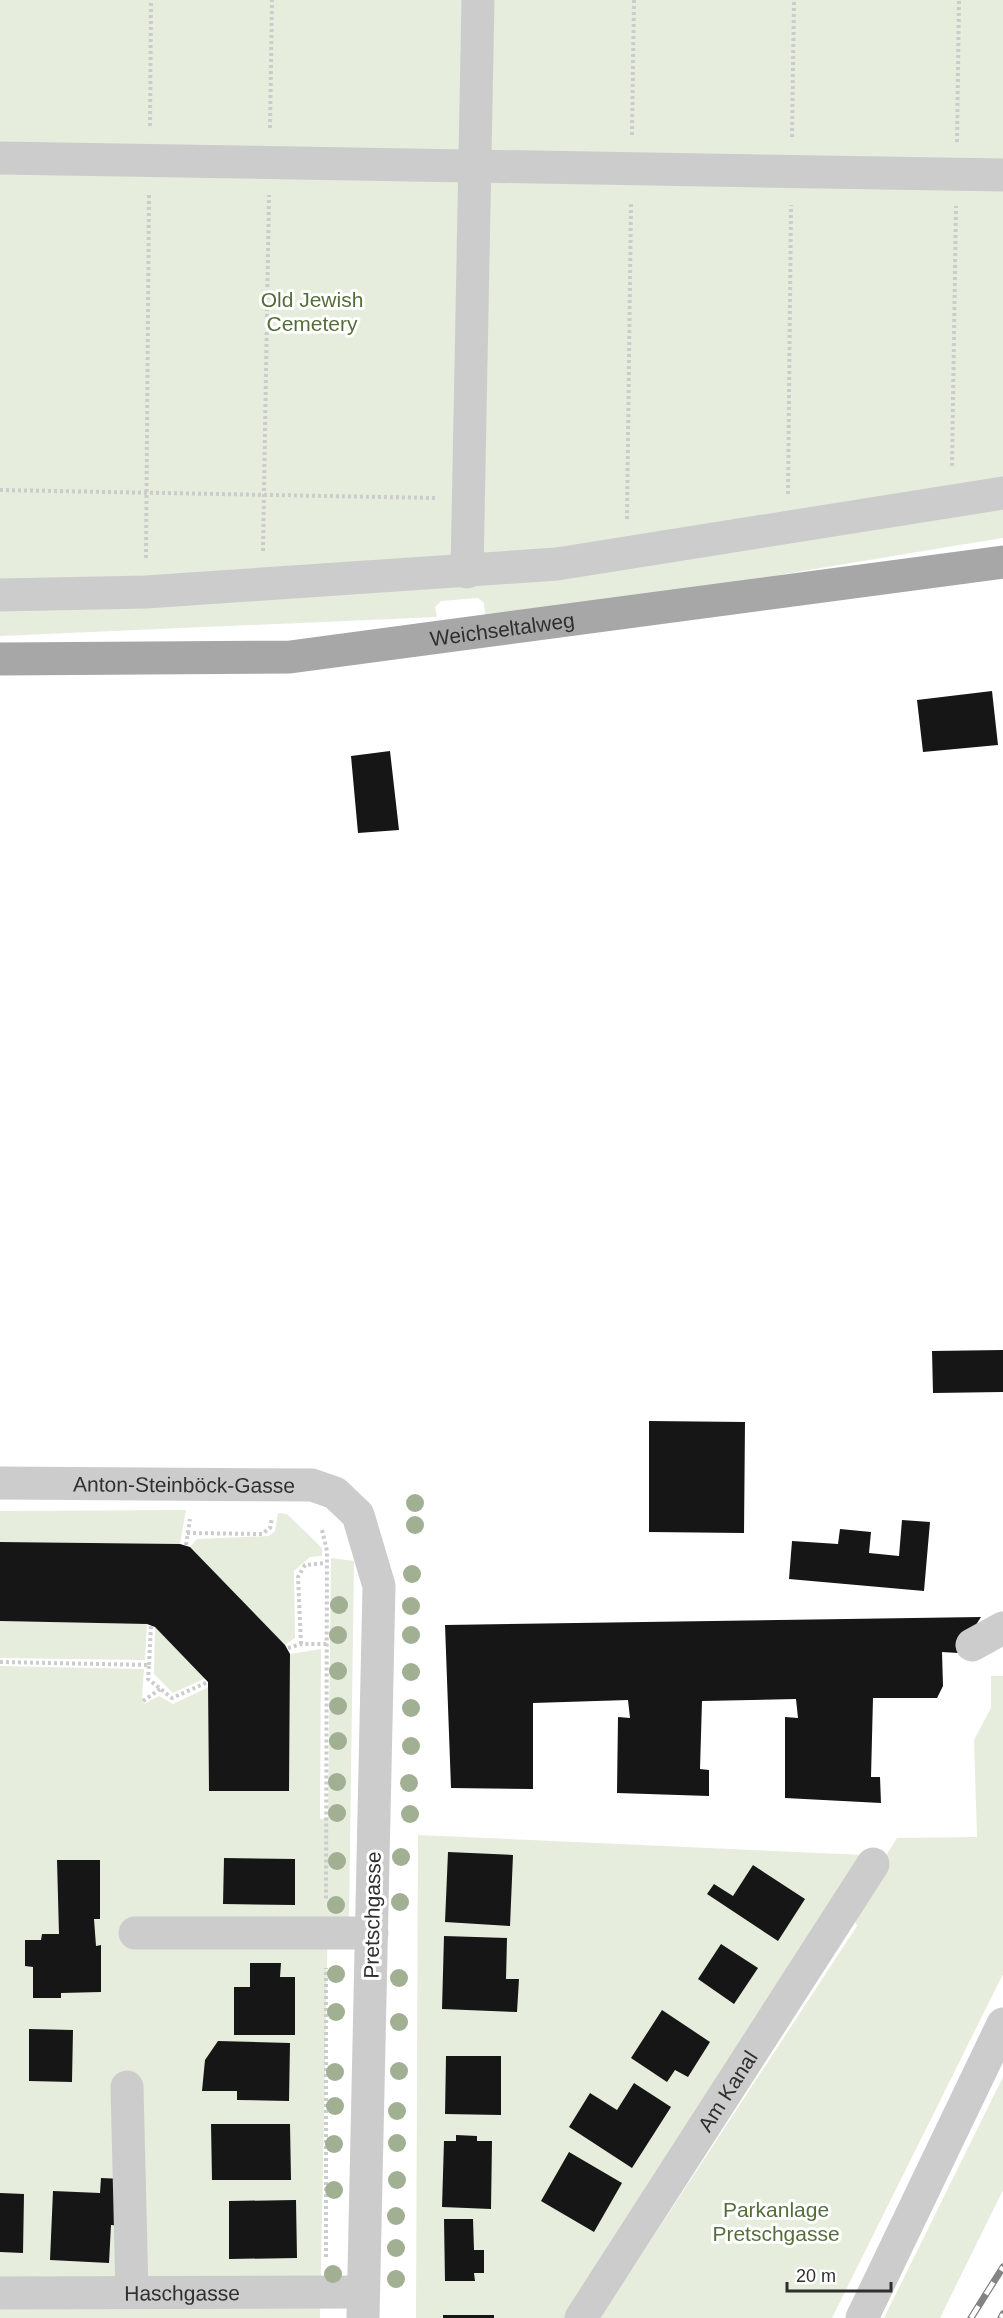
<svg xmlns="http://www.w3.org/2000/svg" width="1003" height="2318" viewBox="0 0 1003 2318" font-family="Arial,sans-serif">
  <style>
    .green { fill: #e6eddc }
    .building { fill: #161616 }
    .lines { fill: none; stroke-linecap: round; stroke-linejoin: round }
    .path { stroke: #ccc; stroke-width: 4; stroke-dasharray: 3 3; stroke-linecap: butt }
    .minor { stroke: #ccc; stroke-width: 33 }
    .major { stroke: #a7a7a7; stroke-width: 33 }
    .rail-casing { stroke: #848484; stroke-width: 7 }
    .rail { stroke: #fff; stroke-width: 4.5; stroke-dasharray: 14; stroke-linecap: butt }
    .tree { fill: #a1af92 }
    .labels { text-anchor: middle; dominant-baseline: central; stroke-width: 6; stroke-linejoin: round; paint-order: stroke }
    .park-label { font-size: 21px; fill: #546e39; stroke: #fff }
    .street-label { font-size: 21px; fill: #2f2f2f; stroke: #fff }
  </style>
  <rect width="100%" height="100%" fill="#fff"/>
  <path class="green" d="M0,0h1003v538c-172,27 -345,61 -518,76l-1,-11 -6,-5 -37,3 -6,6 2,10 -437,19z
    M186,1510l-6,34 -180,-2v-31z
    M278,1513l9,1 35,34v8l-12,1 -16,14 1,67 -10,7 -95,-98 7,-8 72,-3 6,-5z
    M331,1558l23,3 -5,358 -21,-1 -8,400h-320v-652l144,3 -2,28 2,7 15,-8 14,8 36,-17v104h80l1,-137 31,-5 -1,170h8z
    M0,1621l147,3 -2,36 -145,-2z
    M155,1627l51,51 -33,15 -19,-19z
    M991,1676h12v298l-171,344h-232l257,-392 -6,-15 46,-73 80,-1 -3,-97 17,-32z
    M418,1835l447,20 -298,463h-151z
    M1003,2077v113l-63,128h-56z"/>
  <path class="building" d="M992,691l6,54 -75,7 -6,-52z
    M390,751l9,79 -41,3 -7,-77z
    M1003,1350v42l-70,1 -1,-42z
    M649,1421l96,1 -1,111 -95,-1z
    M902,1520l28,2 -6,69 -135,-12 3,-38 46,3 2,-15 31,3 -2,21 30,3z
    M0,1542l180,2 10,3 95,98 5,9 -1,137h-80l-1,-109 -53,-55 -8,-3 -147,-3z
    M981,1617l-23,36 -16,-1 1,34 -6,12h-64l-2,79h9l1,26 -96,-5v-81l13,1 -2,-19 -94,2 -2,68 9,1v26l-92,-3 1,-76 12,1 -2,-18 -95,3v86l-82,-1 -6,-163z
    M448,1852l65,3 -3,71 -65,-4z
    M224,1858l71,1v46l-72,-1z
    M57,1860h43v59h-6l2,27 5,-1v47l-40,1v5h-28v-31l-8,-1v-26h16l1,-6h17z
    M753,1865l52,34 -27,42 -71,-47 7,-10 19,12z
    M444,1936l63,2 -1,41h13l-2,33 -75,-3z
    M721,1944l37,24 -24,36 -36,-25z
    M250,1963h31l-1,14h15v58h-61v-48h16z
    M662,2010l48,32 -22,35 -13,-7 -8,12 -36,-24z
    M29,2029l44,1 -1,52 -43,-1z
    M218,2041l72,2 -1,58 -52,-1v-9h-35l3,-31z
    M446,2056h55v59l-56,-1z
    M634,2083l37,24 -39,61 -63,-41 21,-34 27,17z
    M211,2124h79l1,56h-79z
    M456,2135l21,1v5h15l-1,68 -49,-2 2,-66h12z
    M569,2152l53,31 -28,49 -53,-31z
    M101,2178l23,1 -2,47 -11,-1 -2,38 -59,-3 3,-69 47,2z
    M0,2193l24,1 -1,59 -23,-1z
    M296,2200l1,58 -68,1v-58z
    M444,2219h29l1,31h10v23h-10l1,8h-30z
    M443,2315h51v3h-51z"/>
  <g class="lines">
    <path class="path" d="M150,126l1,-126
      M270,128l2,-128
      M632,135l2,-135
      M792,137l2,-137
      M957,142l2,-142
      M952,466l4,-260
      M0,490l435,8
      M788,494l3,-289
      M627,519l4,-316
      M263,551l6,-356
      M146,558l3,-364
      M322,1530l5,21 -1,349
      M187,1533l75,1 8,-6 2,-10
      M186,1545l4,-26
      M301,1644l-3,-67 7,-12 21,-2
      M288,1648l13,-4h25
      M0,1662l149,3 -1,14 24,19 36,-16
      M149,1665l2,-40
      M143,1701l17,-12
      M326,2257v-289"/>
    <g class="minor">
      <path d="M0,158l1003,17"/>
      <path d="M467,572l11,-572"/>
      <path d="M0,595l146,-3 411,-28 446,-71"/>
      <path id="s1" d="M0,1483l312,2 23,8 23,22 21,71 -16,732"/>
      <path d="M972,1645l31,-17"/>
      <path d="M135,1933h237"/>
      <path d="M127,2087l5,205"/>
      <path id="s2" d="M0,2293l363,-1"/>
      <path id="s3" d="M581,2318l292,-454"/>
      <path d="M862,2318l141,-294"/>
    </g>
    <path class="major" id="s4" d="M0,659l290,-2 713,-95"/>
    <defs>
      <path id="rail" d="M971,2318l32,-51
        M1001,2318l2,-4"/>
    </defs>
    <use href="#rail" class="rail-casing"/>
    <use href="#rail" class="rail"/>
  </g>
  <g class="tree">
    <circle cx="415" cy="1503" r="9"/>
    <circle cx="415" cy="1525" r="9"/>
    <circle cx="412" cy="1574" r="9"/>
    <circle cx="339" cy="1605" r="9"/>
    <circle cx="411" cy="1606" r="9"/>
    <circle cx="338" cy="1635" r="9"/>
    <circle cx="411" cy="1635" r="9"/>
    <circle cx="338" cy="1671" r="9"/>
    <circle cx="411" cy="1672" r="9"/>
    <circle cx="338" cy="1706" r="9"/>
    <circle cx="411" cy="1708" r="9"/>
    <circle cx="338" cy="1741" r="9"/>
    <circle cx="411" cy="1746" r="9"/>
    <circle cx="337" cy="1782" r="9"/>
    <circle cx="409" cy="1783" r="9"/>
    <circle cx="337" cy="1813" r="9"/>
    <circle cx="410" cy="1814" r="9"/>
    <circle cx="401" cy="1857" r="9"/>
    <circle cx="337" cy="1861" r="9"/>
    <circle cx="400" cy="1902" r="9"/>
    <circle cx="336" cy="1905" r="9"/>
    <circle cx="336" cy="1974" r="9"/>
    <circle cx="399" cy="1978" r="9"/>
    <circle cx="336" cy="2012" r="9"/>
    <circle cx="399" cy="2022" r="9"/>
    <circle cx="399" cy="2071" r="9"/>
    <circle cx="335" cy="2072" r="9"/>
    <circle cx="335" cy="2106" r="9"/>
    <circle cx="397" cy="2111" r="9"/>
    <circle cx="397" cy="2143" r="9"/>
    <circle cx="334" cy="2144" r="9"/>
    <circle cx="397" cy="2180" r="9"/>
    <circle cx="334" cy="2190" r="9"/>
    <circle cx="396" cy="2216" r="9"/>
    <circle cx="396" cy="2248" r="9"/>
    <circle cx="333" cy="2274" r="9"/>
    <circle cx="396" cy="2279" r="9"/>
  </g>
  <g class="labels">
    <g class="park-label">
      <text x="312" y="299">Old Jewish<tspan x="312" dy="24">Cemetery</tspan></text>
      <text x="776" y="2209">Parkanlage<tspan x="776" dy="24">Pretschgasse</tspan></text>
    </g>
    <g class="street-label">
      <text stroke="none"><textPath href="#s4" startOffset="504">Weichseltalweg</textPath></text>
      <text stroke="none"><textPath href="#s1" startOffset="184">Anton-Steinböck-Gasse</textPath></text>
      <text transform="translate(372 1915) rotate(-89)">Pretschgasse</text>
      <text stroke="none"><textPath href="#s3" startOffset="270">Am Kanal</textPath></text>
      <text stroke="none"><textPath href="#s2" startOffset="182">Haschgasse</textPath></text>
    </g>
  </g>
  <path d="M787 2282v9h104v-9" fill="none" stroke="#2f2f2f" stroke-width="3"/>
  <text x="796" y="2282" font-size="18" fill="#2f2f2f" stroke="#ffffff" stroke-width="4.5" paint-order="stroke">20 m</text>
</svg>
